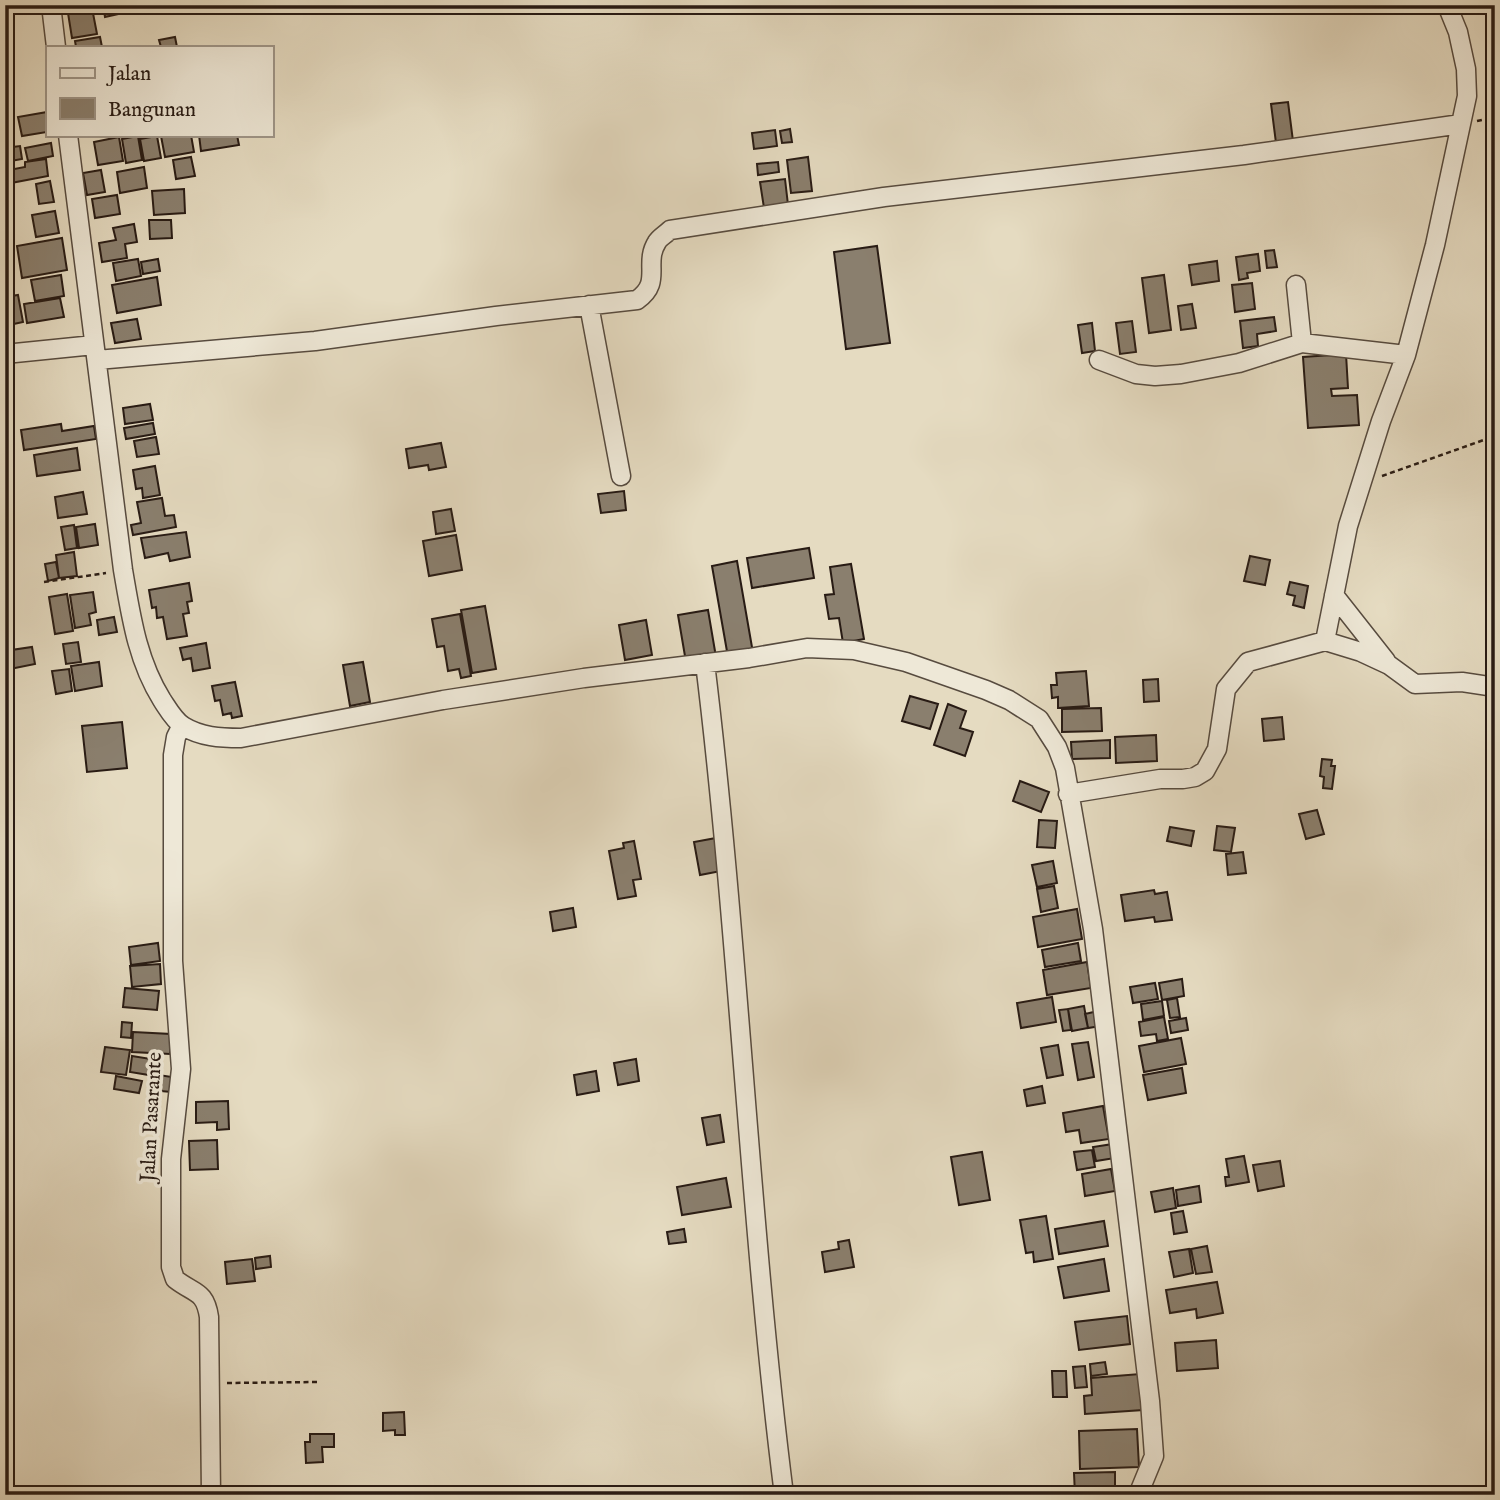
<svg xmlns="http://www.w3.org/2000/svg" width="1500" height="1500" viewBox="0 0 1500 1500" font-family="'IM FELL English',serif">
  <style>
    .building { fill: #8a7f6e; stroke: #281b14; stroke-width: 2 }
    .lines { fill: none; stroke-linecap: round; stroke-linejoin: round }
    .street-casing { stroke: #574b3f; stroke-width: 21 }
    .path { stroke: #281b14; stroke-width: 2.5; stroke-dasharray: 5 3.5; stroke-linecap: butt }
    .street { stroke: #eee8d7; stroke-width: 18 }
    .labels { text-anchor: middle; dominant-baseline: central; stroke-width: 7; stroke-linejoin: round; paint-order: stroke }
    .street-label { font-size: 21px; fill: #281b14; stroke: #eee8d7 }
  </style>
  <rect width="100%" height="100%" fill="#e5dbc1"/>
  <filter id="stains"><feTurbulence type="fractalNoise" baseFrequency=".00286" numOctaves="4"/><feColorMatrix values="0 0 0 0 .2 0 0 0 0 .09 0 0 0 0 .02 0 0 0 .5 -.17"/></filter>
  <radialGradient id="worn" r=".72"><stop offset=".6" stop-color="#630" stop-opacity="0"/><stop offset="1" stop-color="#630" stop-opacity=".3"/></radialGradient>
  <path class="building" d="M103,5h19l1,8 -18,4z
    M92,8l5,26 -25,4 -4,-25z
    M8,12l5,34 -8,1v-34z
    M100,37l2,10h-26l-1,-6z
    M175,37l2,10h-16l-2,-7z
    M9,53l4,30 -8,1v-30z
    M1288,102l5,39 -17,2 -5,-39z
    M47,112v20l-25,4 -4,-19z
    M790,129l2,13 -10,1 -2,-12z
    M775,130l2,16 -23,3 -2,-16z
    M169,135h22l3,17 -29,5 -4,-21z
    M199,135h38l2,10 -38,6z
    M138,136l4,24 -16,3 -4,-24z
    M157,136l4,22 -17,3 -4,-22z
    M119,137l4,24 -25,4 -4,-23z
    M51,143l2,13 -25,5 -3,-13z
    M20,146l2,13 -17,3v-14z
    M191,157l4,19 -19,3 -3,-19z
    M808,157l4,34 -21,2 -4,-33z
    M46,159l2,17 -37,7 -2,-13 16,-3v-5z
    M778,162l1,10 -21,3 -1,-11z
    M144,167l3,21 -27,5 -3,-21z
    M101,170l4,22 -18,3 -4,-22z
    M785,179l3,26 -24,3 -4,-26z
    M50,181l4,21 -15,2 -3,-20z
    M184,189l1,24 -31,2 -2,-24z
    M117,195l3,19 -25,4 -3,-19z
    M55,211l4,22 -23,4 -4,-22z
    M149,220h22l1,18 -22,1z
    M134,224l3,18 -12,2 2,14 -25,4 -3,-19 17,-3 -3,-12z
    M62,238l5,32 -45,8 -5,-32z
    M877,246l13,97 -44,6 -12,-97z
    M1274,250l3,17 -10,1 -2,-17z
    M1258,254l2,17 -13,2 1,5 -9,2 -3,-23z
    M138,259l3,17 -25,5 -3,-18z
    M158,259l2,12 -17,3 -2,-12z
    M1217,261l2,20 -27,4 -3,-20z
    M61,275l3,21 -29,5 -4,-21z
    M1164,275l7,55 -22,3 -7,-55z
    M157,277l4,28 -44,8 -5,-28z
    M1252,283l3,26 -20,3 -3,-27z
    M18,295l5,27 -14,3 -4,-28z
    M60,298l4,19 -37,6 -3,-19z
    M1192,304l4,24 -15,2 -3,-24z
    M1274,317l2,14 -19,3 1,12 -15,2 -3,-27z
    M137,319l4,20 -26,4 -4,-20z
    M1132,321l4,31 -16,2 -4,-31z
    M1092,323l3,28 -13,2 -4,-28z
    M1346,354l2,34 -17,1 1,7 25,-1 2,30 -51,3 -5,-71z
    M150,404l3,16 -28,4 -2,-16z
    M153,423l2,11 -29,5 -2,-11z
    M61,424l1,7 32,-5 2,13 -72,11 -3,-20z
    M156,437l3,17 -22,3 -3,-16z
    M441,443l5,24 -17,3 -1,-5 -19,3 -3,-19z
    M77,448l3,22 -43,6 -3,-21z
    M155,466l5,29 -17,3 -1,-10 -6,1 -3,-19z
    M624,491l2,19 -25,3 -3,-19z
    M83,492l4,22 -29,4 -3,-21z
    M162,498l3,18 9,-1 2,12 -43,8 -2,-10 10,-2 -4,-21z
    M451,509l4,22 -19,3 -3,-22z
    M95,524l3,21 -19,3 -3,-21z
    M74,525l3,23 -12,2 -4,-23z
    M186,532l4,25 -20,4 -2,-8 -23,5 -4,-20z
    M456,535l6,35 -33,6 -6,-35z
    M809,548l5,30 -62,10 -5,-30z
    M74,552l3,24 -18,2 -3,-23z
    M1250,556l20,4 -5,25 -21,-4z
    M737,561l16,92 -25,4 -16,-91z
    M56,562l3,16 -11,3 -3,-17z
    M851,564l13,75 -21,4 -4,-25 -10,1 -4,-24 9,-1 -4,-27z
    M1290,582l18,4 -4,22 -11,-3 2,-9 -8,-2z
    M189,583l3,18 -5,1 2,11 -6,1 4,22 -20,3 -4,-22 -6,1 -1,-11 -4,1 -3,-18z
    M93,592l3,20 -7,2 2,11 -16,3 -5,-33z
    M67,594l6,37 -18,3 -6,-37z
    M485,606l11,63 -24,4 -11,-63z
    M708,610l8,47 -30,5 -8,-47z
    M460,614l11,62 -10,2 -2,-9 -11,2 -4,-25 -7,1 -5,-28z
    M114,617l3,15 -18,3 -2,-15z
    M646,620l6,35 -27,5 -6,-35z
    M5,642h5l1,8 21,-3 3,17 -30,6z
    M78,642l3,20 -15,2 -3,-20z
    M206,643l4,25 -17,3 -2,-13 -8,2 -3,-12z
    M99,662l3,24 -27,5 -4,-25z
    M363,662l7,40 -20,4 -7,-41z
    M69,669l3,22 -16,3 -4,-23z
    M1086,671l3,35 -31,2v-11l-6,1 -1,-13h6l-1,-12z
    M1158,679l1,22 -15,1 -1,-22z
    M235,682l7,34 -10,2 -1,-5 -8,2 -3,-15 -5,1 -3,-15z
    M910,696l28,8 -8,25 -28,-8z
    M948,704l18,7 -6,17 13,4 -8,24 -31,-11z
    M1101,708l1,23 -40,1v-23z
    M1282,717l2,22 -20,2 -2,-22z
    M122,722l5,46 -40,4 -5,-46z
    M1156,735l1,26 -41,2 -1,-26z
    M1110,740v18l-38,1 -1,-17z
    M1322,759l10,1 -1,6h4l-3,23 -9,-1 1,-11 -4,-1z
    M1020,781l29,11 -8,20 -28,-11z
    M1317,810l7,24 -18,5 -7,-25z
    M1039,820l18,1 -2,27 -18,-1z
    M1217,826l18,2 -4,24 -17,-2z
    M1170,827l24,4 -3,15 -24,-5z
    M716,838l5,33 -21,4 -6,-33z
    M634,841l7,38 -8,1 3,16 -18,3 -9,-48 15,-3 -1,-5z
    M1243,852l3,21 -18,2 -2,-21z
    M1053,861l4,22 -20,4 -5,-22z
    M1054,886l4,22 -17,4 -4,-23z
    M1154,890l1,4 12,-2 5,28 -17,2 -1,-5 -29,4 -4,-26z
    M573,908l3,19 -23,4 -3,-19z
    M1077,909l5,30 -44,8 -5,-30z
    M158,943l2,18 -29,4 -2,-18z
    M1078,943l3,18 -36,6 -3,-17z
    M1087,962l4,26 -44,7 -4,-25z
    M160,964l1,20 -29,3 -2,-21z
    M1182,979l2,17 -22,4 -3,-17z
    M1155,983l3,16 -25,4 -3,-16z
    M125,988l34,3 -2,19 -34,-3z
    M1052,997l4,25 -35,6 -4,-25z
    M1177,998l3,19 -10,1 -3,-18z
    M1162,1001l2,15 -21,4 -2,-16z
    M1084,1006l4,22 -16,3 -4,-22z
    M1068,1009l3,21 -8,1 -4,-21z
    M1098,1011l3,15 -13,2 -3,-14z
    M1164,1017l4,22 -11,2 -1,-7 -15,2 -2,-14z
    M1186,1018l2,12 -17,3 -2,-12z
    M122,1022l10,1 -1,15 -10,-1z
    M133,1032l38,2 -1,20 -38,-2z
    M1181,1038l5,26 -42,8 -5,-26z
    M1088,1042l6,35 -16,3 -6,-36z
    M1058,1045l5,30 -16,3 -6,-30z
    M105,1047l25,3 -4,25 -25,-3z
    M132,1056l19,3 -2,16 -19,-3z
    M636,1059l3,22 -21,4 -4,-22z
    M1182,1068l4,25 -38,7 -5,-25z
    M596,1071l3,20 -22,4 -3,-20z
    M152,1074l20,3 -1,15 -21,-2z
    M116,1076l26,5 -3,12 -25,-4z
    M1042,1086l3,17 -18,3 -3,-16z
    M228,1101l1,28 -12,1v-8l-21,1v-21z
    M1103,1106l6,33 -28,4 -2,-13 -13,2 -3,-19z
    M720,1115l4,27 -17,3 -5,-27z
    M217,1140l1,29 -28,1 -1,-29z
    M1113,1144l2,14 -19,3 -3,-14z
    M1092,1150l3,17 -18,3 -3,-18z
    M982,1152l8,48 -31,5 -8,-48z
    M1244,1156l5,26 -23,4 -1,-9h4l-3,-18z
    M1280,1161l4,25 -26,5 -5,-26z
    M1111,1169l4,22 -30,5 -3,-22z
    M726,1178l5,29 -49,8 -5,-28z
    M1199,1186l2,16 -23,4 -2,-16z
    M1173,1188l3,20 -21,4 -4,-20z
    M1183,1211l4,21 -13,2 -3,-21z
    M1046,1216l7,43 -19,3 -1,-10 -7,1 -6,-33z
    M1104,1221l4,25 -49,8 -4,-25z
    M684,1229l2,13 -17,2 -2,-12z
    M849,1240l5,27 -29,5 -3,-20 17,-3 -1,-7z
    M1207,1246l5,26 -16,2 -5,-25z
    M1189,1249l4,24 -19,4 -5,-25z
    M270,1256l1,11 -15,2 -1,-11z
    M252,1259l3,22 -28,3 -2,-22z
    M1104,1259l5,32 -45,7 -6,-31z
    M1217,1282l6,31 -26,5 -1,-9 -26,4 -4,-23z
    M1127,1316l3,28 -51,6 -4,-28z
    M1216,1340l2,28 -41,3 -2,-28z
    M1105,1362l2,12 -16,2 -1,-12z
    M1085,1366l2,21 -12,1 -2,-21z
    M1052,1371h14l1,26h-14z
    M1140,1374l3,36 -58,4 -1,-18 8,-1 -1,-17z
    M404,1412l1,23h-10v-5l-12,1v-18z
    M1137,1429l2,38 -59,2 -1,-38z
    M310,1434h24v13h-12l1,15 -17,1 -1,-21h5z
    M1115,1472v14h-24v8l-16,1 -1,-22z"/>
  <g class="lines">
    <defs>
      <path id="street" d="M51,5l5,42
        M68,135l55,435c8,46 14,90 39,130 6,9 12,20 21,26 18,11 37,12 58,12l202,-38 141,-22 165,-20 58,-10 47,2 52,12 80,28 23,10 30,19 18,28 8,21 28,161 57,472 4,55 -16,39
        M1296,285l6,58
        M589,305l32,171
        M5,354l89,-9
        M97,360l218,-19 181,-25 141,-16c26,-18 6,-36 20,-58 2,-4 9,-8 13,-12l214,-33 360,-42 217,-31
        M1099,360l37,14 19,2 26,-2 58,-11 63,-20 104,12
        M1334,595l52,66
        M1325,641l36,11 28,13 26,19 47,-2 33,5
        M705,663c34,277 44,555 79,832
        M182,725l-6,12 -3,18v206l8,108 -10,90v108l4,12c19,15 30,11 34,38l2,178
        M1068,794l92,-15h23l12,-2 10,-6 12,-22 9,-60 22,-27 77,-21 23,-115 33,-105 25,-66 29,-110 32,-149 -1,-27 -8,-37 -11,-27"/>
    </defs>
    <use href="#street" class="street-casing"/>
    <path class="path" d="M1477,121l18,-4
      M1382,476l113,-40
      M44,582l62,-9
      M227,1383l90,-1"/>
    <use href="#street" class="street"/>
  </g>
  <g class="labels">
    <g class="street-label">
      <text transform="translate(152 1117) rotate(-87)">Jalan Pasarante</text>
    </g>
  </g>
  <rect width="1500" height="1500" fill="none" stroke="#e5dbc1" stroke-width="28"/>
  <rect x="7" y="7" width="1486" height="1486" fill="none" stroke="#281b14" stroke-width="3.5"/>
  <rect x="14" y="14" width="1472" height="1472" fill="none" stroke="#281b14" stroke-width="2"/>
  <rect x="46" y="46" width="228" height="91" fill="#eee8d7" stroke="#9f9689" stroke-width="2"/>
  <rect x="60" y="68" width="35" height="10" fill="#eee8d7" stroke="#9f9689" stroke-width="2"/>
  <text x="108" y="80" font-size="21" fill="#281b14">Jalan</text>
  <rect x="60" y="98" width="35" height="21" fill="#8a7f6e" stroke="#9f9689" stroke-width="2"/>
  <text x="108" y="116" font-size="21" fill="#281b14">Bangunan</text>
  <rect width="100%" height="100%" filter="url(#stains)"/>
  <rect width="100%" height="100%" fill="url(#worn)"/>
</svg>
